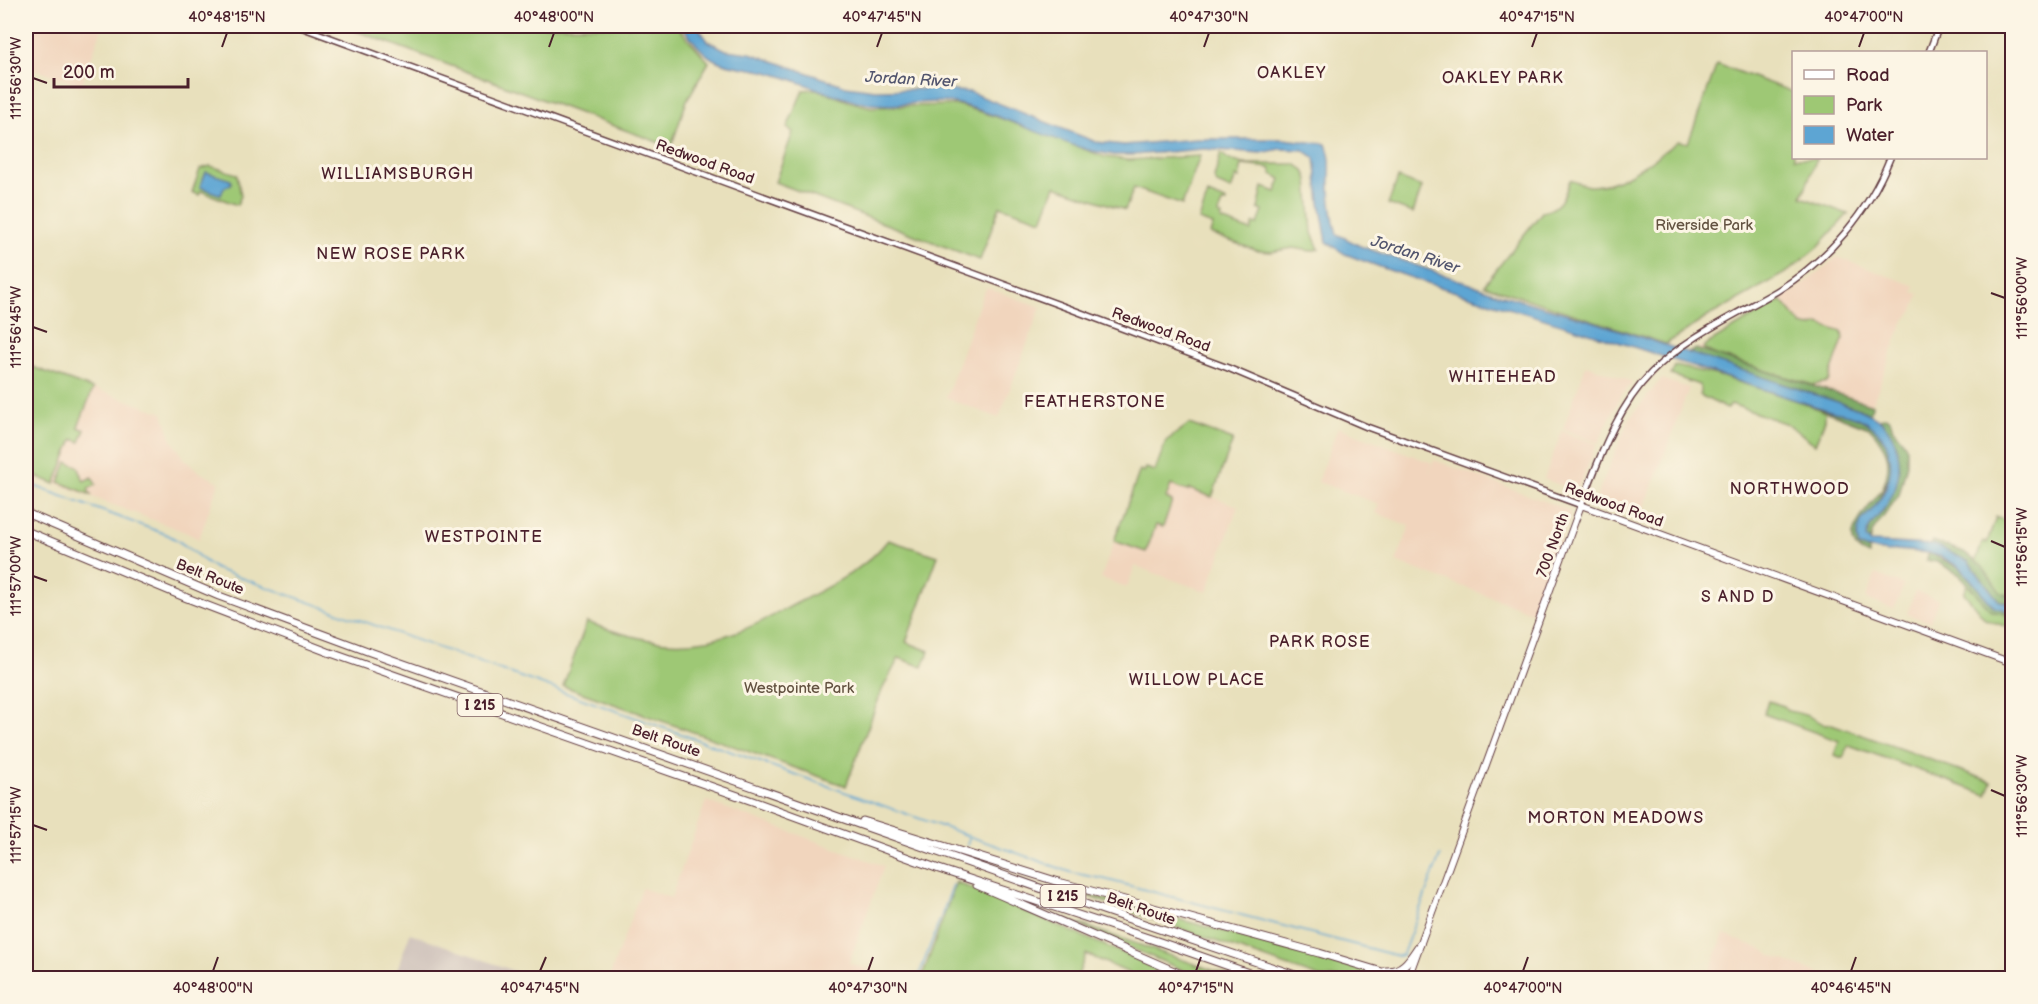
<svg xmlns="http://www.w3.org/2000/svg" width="2038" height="1004" viewBox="0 0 2038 1004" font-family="'Balsamiq Sans',sans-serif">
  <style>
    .built { fill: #f1d5bd }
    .industrial { fill: #cec1ba }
    .green { fill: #9ec874; stroke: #747450; stroke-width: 1.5 }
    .forest { fill: #7eac66; stroke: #646648; stroke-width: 1.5 }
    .water { fill: #5da5d3; stroke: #54627f; stroke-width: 1.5 }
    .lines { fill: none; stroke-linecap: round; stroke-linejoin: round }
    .stream { stroke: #5da5d3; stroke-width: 1.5 }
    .secondary-casing { stroke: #623c41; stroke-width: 8 }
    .primary-casing { stroke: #623c41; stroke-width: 8 }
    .highway-casing { stroke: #623c41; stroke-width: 9 }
    .secondary { stroke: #fff; stroke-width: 5 }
    .primary { stroke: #fff; stroke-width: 6 }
    .highway { stroke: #fff; stroke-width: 7 }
    .ticks { fill: none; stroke: #4a1f2b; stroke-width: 2 }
    .labels { text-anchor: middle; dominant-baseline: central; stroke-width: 6; stroke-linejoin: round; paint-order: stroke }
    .shield { fill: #fcf5e5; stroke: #7f5f63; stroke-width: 1.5 }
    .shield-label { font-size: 14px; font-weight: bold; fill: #4a1f2b }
    .street-label { font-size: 15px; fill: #4a1f2b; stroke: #fcf5e5 }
    .park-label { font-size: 15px; fill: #635241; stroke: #fcf5e5 }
    .neighbourhood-label { font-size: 16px; letter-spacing: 1.5px; fill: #4a1f2b; stroke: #fcf5e5 }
    .water-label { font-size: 16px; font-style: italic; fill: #52556e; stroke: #fcf5e5 }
    .neatline { fill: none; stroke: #4a1f2b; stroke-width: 2 }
    .ticks-label { font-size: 15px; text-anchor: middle; fill: #4a1f2b }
  </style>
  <rect width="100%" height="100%" fill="#fcf5e5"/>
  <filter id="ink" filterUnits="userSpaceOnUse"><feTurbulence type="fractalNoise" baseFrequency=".0167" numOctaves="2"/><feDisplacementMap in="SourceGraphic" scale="12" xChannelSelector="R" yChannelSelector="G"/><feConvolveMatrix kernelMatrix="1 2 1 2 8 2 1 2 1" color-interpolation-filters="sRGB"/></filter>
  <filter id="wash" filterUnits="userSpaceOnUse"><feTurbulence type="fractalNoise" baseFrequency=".008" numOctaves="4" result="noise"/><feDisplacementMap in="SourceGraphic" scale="24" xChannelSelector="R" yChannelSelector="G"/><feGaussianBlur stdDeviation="1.35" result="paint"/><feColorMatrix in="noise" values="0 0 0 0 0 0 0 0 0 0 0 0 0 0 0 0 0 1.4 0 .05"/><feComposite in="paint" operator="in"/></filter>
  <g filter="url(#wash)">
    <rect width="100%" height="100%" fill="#e8e0bc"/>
    <path class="built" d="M26,26h77l-22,60 -55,-20z
      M1837,257l78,29 -2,6 6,2 -6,17 -10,11 -31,83 -175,-56 102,-61z
      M987,288l54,19 -42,111 -53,-20 37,-105z
      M27,365l136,48 9,27 14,21 15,12 18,9 -20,57 -14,-7 -159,-60z
      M1586,365l47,17 -13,15 -22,46 -35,-14z
      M1661,379l28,9 -48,129 -45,-19 33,-79z
      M1189,424l44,16 -21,57 26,9 -31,86 -72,-26 -8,21 -26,-9 39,-108 4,2 2,-4 9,3 11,-30z
      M1338,427l94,36 -4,12 6,-15 134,50 2,6 -36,97 -138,-51 14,-36 -34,-13 3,-9 -61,-22z
      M1562,431l35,13 -13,31 -7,14 -3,1 -30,-11z
      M1875,574l29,11 -10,24 -28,-10z
      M1915,591l23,9 -8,22 -23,-8z
      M706,801l178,65 -35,97 43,15h-283l33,-90 29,10z
      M1724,934l40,16 6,5 62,23h-125z"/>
    <path class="industrial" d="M410,933l96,35 27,10h-139z"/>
    <path class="green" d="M343,26h334l32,36 -22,38 -16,47z
      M1717,64l76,28 1,66h23l-15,39 46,17 -30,33 -29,24 -80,45 -43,28 -182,-59 58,-73c19,-3 22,-16 28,-32 6,2 13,5 19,6 30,2 66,-28 89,-45l10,2z
      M816,89l32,12 23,6 87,-2 39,12 108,40 23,3 72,-4 -18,49 -48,-17 -9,22 -70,-24 -13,34 -42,-14 -20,54 -205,-78 18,-50 -6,-4 16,-38z
      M1221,153l7,6 15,5h52l9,6 4,10 4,53 7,16 -8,2 -18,-3 -22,4 -13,-1 -48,-17 3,-9 -14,-5 9,-26 18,7v2h-4l-4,11 4,2 -1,4 30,11 3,-8 4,1 5,-13 -5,-2 5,-22 13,5 5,-13 -9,-5 -2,-6 -28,-3 -3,13 -3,-1 -5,13 -14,-6 -3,-6z
      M210,166l27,8 4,22 -4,9 -36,-14 -2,4 -7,-3 8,-23z
      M1398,178l24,9 -9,26 -25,-9z
      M1781,300l21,25 8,2 9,-3 23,8 1,8 -15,42 -15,3 -97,-30 -13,-6 1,-3z
      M27,365l66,24 -15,38 7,3 -5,12 -7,-3 -18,45 -29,-12z
      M1675,366l41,9 88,28 21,9v8l-10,24 -28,-20 -56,-20 -4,5 -27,-14 1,-5 -2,-5 -28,-10z
      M1189,424l44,16 -21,57 -23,-8 -1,2 -17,-6 -5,13 6,3 -9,26 -7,-2 -10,27 -32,-11 26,-71 4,2 2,-4 9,3 11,-30z
      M67,462l11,4 6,15 8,-4 4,8 -8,4 3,6 -32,-13z
      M1996,517l16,6v106l-27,-10 -21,-26 19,-52 4,2z
      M888,540l50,16 -32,86 23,9 -6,16 -24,-9 -17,32 -36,96 -283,-100 24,-64c54,20 99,30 155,8 21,-8 41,-20 61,-30 33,-18 61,-30 85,-60z
      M1768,701l16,5 4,5c15,2 25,6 37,14l7,-1 160,58 -5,13 -138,-50 -6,13 -9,-3 5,-14 -75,-27z
      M956,882l225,96h-41l-54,-24 -9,24 -155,-1z
      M1072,890l279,76 23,7 9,5h-62l-249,-87z
      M1056,916l179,62h-34z"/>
    <path class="forest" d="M1696,349l177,56 -4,9 -10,-5 -171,-56z
      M1805,402l29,10 19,3 21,12 13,18 5,25 -16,36 -17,20 -2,11 2,10 10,2v6c-40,-14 5,-50 14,-68 5,-12 8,-29 0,-41 -4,-7 -8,-14 -14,-18l-65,-25z
      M1885,417l5,2 3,10 11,13 3,7v15l-8,31 -26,36 -3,11 -4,-4 6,-16 11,-11 13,-25v-42l-15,-23v-3z
      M1933,541l31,11 18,14 18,26 12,5v6l-13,-2 -31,-40 -37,-16z
      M1929,553l31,15 34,39 18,5v4l-21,-5 -31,-36 -23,-13 -11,-2z"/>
    <path class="water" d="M682,26h15l11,15 18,9 24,3 96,33 29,4 57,-1 38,3 126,50 28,3 72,-6h88l42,5c6,15 4,22 4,38 0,18 2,35 7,52l23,12 139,48 93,27 267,88c8,4 19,8 24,14 23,26 20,61 0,87 -7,10 -15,15 -17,28l4,4 65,3 33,16 31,40 13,2v9l-18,-5 -33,-39 -19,-11 -13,-4 -33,-3 -8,2 -29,-5c-2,-7 -3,-15 1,-23 3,-7 10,-11 15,-18 16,-20 22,-47 7,-69 -13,-17 -28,-22 -48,-25 -84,-26 -167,-55 -251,-81 -79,-25 -160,-47 -238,-77l-18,-12 -7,-39 -5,-45 -12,-8 -23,-1 -19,4 -57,-4 -71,6h-19l-22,-4c-45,-12 -89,-36 -134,-47 -26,-6 -60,4 -87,0 -34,-5 -67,-22 -100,-31 -17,-5 -37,-5 -54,-12 -15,-7 -25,-22 -35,-35z
      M206,172l25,8v4l-7,4 -3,7 -21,-8z"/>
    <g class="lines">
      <path class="stream" d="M26,483l142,52c18,9 31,23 48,34l857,304 31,6 294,77 4,-1 2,-4 36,-95
        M967,845l2,-7
        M918,978l35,-93"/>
    </g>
  </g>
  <g filter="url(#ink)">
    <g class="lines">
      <defs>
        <path id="secondary" d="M298,26l770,282 160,60 139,59 214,78c18,-45 35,-96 70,-132 35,-36 83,-57 126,-82 51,-31 91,-78 113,-133
          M1929,52l10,-26"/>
        <path id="primary" d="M1408,978l173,-473 431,158"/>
        <path id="highway" d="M26,513l193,83 151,56 721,254 213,72
          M26,531l161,67 141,54 433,152 178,65 221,73 103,36
          M863,821l199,62 257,70 83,25
          M977,885l213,93
          M1386,971c18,1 25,-14 34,-27"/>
      </defs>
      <use href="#secondary" class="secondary-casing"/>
      <use href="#primary" class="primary-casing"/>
      <use href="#highway" class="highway-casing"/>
      <use href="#secondary" class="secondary"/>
      <use href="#primary" class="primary"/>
      <use href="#highway" class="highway"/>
    </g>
  </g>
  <path class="ticks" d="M222,47l5,-14M549,47l5,-14M877,47l5,-14M1204,47l5,-14M1532,47l5,-14M1859,47l5,-14M33,78l14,5M1991,293l14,5M33,327l14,5M1991,541l14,6M33,576l14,5M1991,790l14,6M33,825l14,5M213,971l5,-14M540,971l6,-14M868,971l5,-14M1196,971l5,-14M1523,971l5,-14M1851,971l5,-14"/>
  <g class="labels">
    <g class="shield">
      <rect x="457.5" y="694" width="45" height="22" rx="4.5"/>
      <rect x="1040.5" y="885" width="45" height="22" rx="4.5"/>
    </g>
    <g class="shield-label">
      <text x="480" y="705">I 215</text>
      <text x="1063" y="896">I 215</text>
    </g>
    <g class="street-label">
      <text transform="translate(705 162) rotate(20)">Redwood Road</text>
      <text transform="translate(1161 330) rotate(20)">Redwood Road</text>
      <text transform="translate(1614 505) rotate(20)">Redwood Road</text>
      <text transform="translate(1553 545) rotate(-70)">700 North</text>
      <text transform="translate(210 577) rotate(22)">Belt Route</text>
      <text transform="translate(666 741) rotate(19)">Belt Route</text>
      <text transform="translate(1141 909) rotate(19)">Belt Route</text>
    </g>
    <g class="park-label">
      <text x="1704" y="225">Riverside Park</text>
      <text x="799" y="688">Westpointe Park</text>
    </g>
    <g class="neighbourhood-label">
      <text x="1292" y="73">OAKLEY</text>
      <text x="1503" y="78">OAKLEY PARK</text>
      <text x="398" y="174">WILLIAMSBURGH</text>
      <text x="391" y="254">NEW ROSE PARK</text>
      <text x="1503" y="377">WHITEHEAD</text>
      <text x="1095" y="402">FEATHERSTONE</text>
      <text x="1790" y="489">NORTHWOOD</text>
      <text x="484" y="537">WESTPOINTE</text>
      <text x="1738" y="597">S AND D</text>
      <text x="1320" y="642">PARK ROSE</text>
      <text x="1197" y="680">WILLOW PLACE</text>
      <text x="1616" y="818">MORTON MEADOWS</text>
    </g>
    <g class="water-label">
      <text transform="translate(911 80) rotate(3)">Jordan River</text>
      <text transform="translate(1415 255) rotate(18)">Jordan River</text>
    </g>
  </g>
  <rect width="2038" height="1004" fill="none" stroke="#fcf5e5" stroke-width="66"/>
  <rect x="1792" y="51" width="195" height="108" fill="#fcf5e5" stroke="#b59f9b" stroke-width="1.5"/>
  <rect x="1804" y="70" width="30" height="9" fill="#ffffff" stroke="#b59f9b" stroke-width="1.5"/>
  <text x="1846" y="81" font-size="18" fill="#4a1f2b">Road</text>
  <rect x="1804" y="96" width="30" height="18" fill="#9ec874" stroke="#b59f9b" stroke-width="1.5"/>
  <text x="1846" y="111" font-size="18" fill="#4a1f2b">Park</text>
  <rect x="1804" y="126" width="30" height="18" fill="#5da5d3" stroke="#b59f9b" stroke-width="1.5"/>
  <text x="1846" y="141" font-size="18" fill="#4a1f2b">Water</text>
  <path d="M54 78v9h134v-9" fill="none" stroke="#4a1f2b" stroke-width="3"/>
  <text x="63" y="78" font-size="18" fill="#4a1f2b" stroke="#fcf5e5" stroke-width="4.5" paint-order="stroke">200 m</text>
  <rect x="33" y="33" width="1972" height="938" class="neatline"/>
  <g class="ticks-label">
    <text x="227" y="22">40°48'15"N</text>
    <text x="554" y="22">40°48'00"N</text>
    <text x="882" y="22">40°47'45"N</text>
    <text x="1209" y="22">40°47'30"N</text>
    <text x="1537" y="22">40°47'15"N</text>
    <text x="1864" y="22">40°47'00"N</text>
    <text transform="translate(16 78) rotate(-90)" y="5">111°56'30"W</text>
    <text transform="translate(2022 298) rotate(-90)" y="5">111°56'00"W</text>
    <text transform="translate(16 327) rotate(-90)" y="5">111°56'45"W</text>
    <text transform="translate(2022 547) rotate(-90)" y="5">111°56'15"W</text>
    <text transform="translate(16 576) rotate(-90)" y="5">111°57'00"W</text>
    <text transform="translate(2022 796) rotate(-90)" y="5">111°56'30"W</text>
    <text transform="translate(16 825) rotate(-90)" y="5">111°57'15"W</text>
    <text x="213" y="993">40°48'00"N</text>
    <text x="540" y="993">40°47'45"N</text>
    <text x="868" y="993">40°47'30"N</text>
    <text x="1196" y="993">40°47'15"N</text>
    <text x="1523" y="993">40°47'00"N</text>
    <text x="1851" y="993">40°46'45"N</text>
  </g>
</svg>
